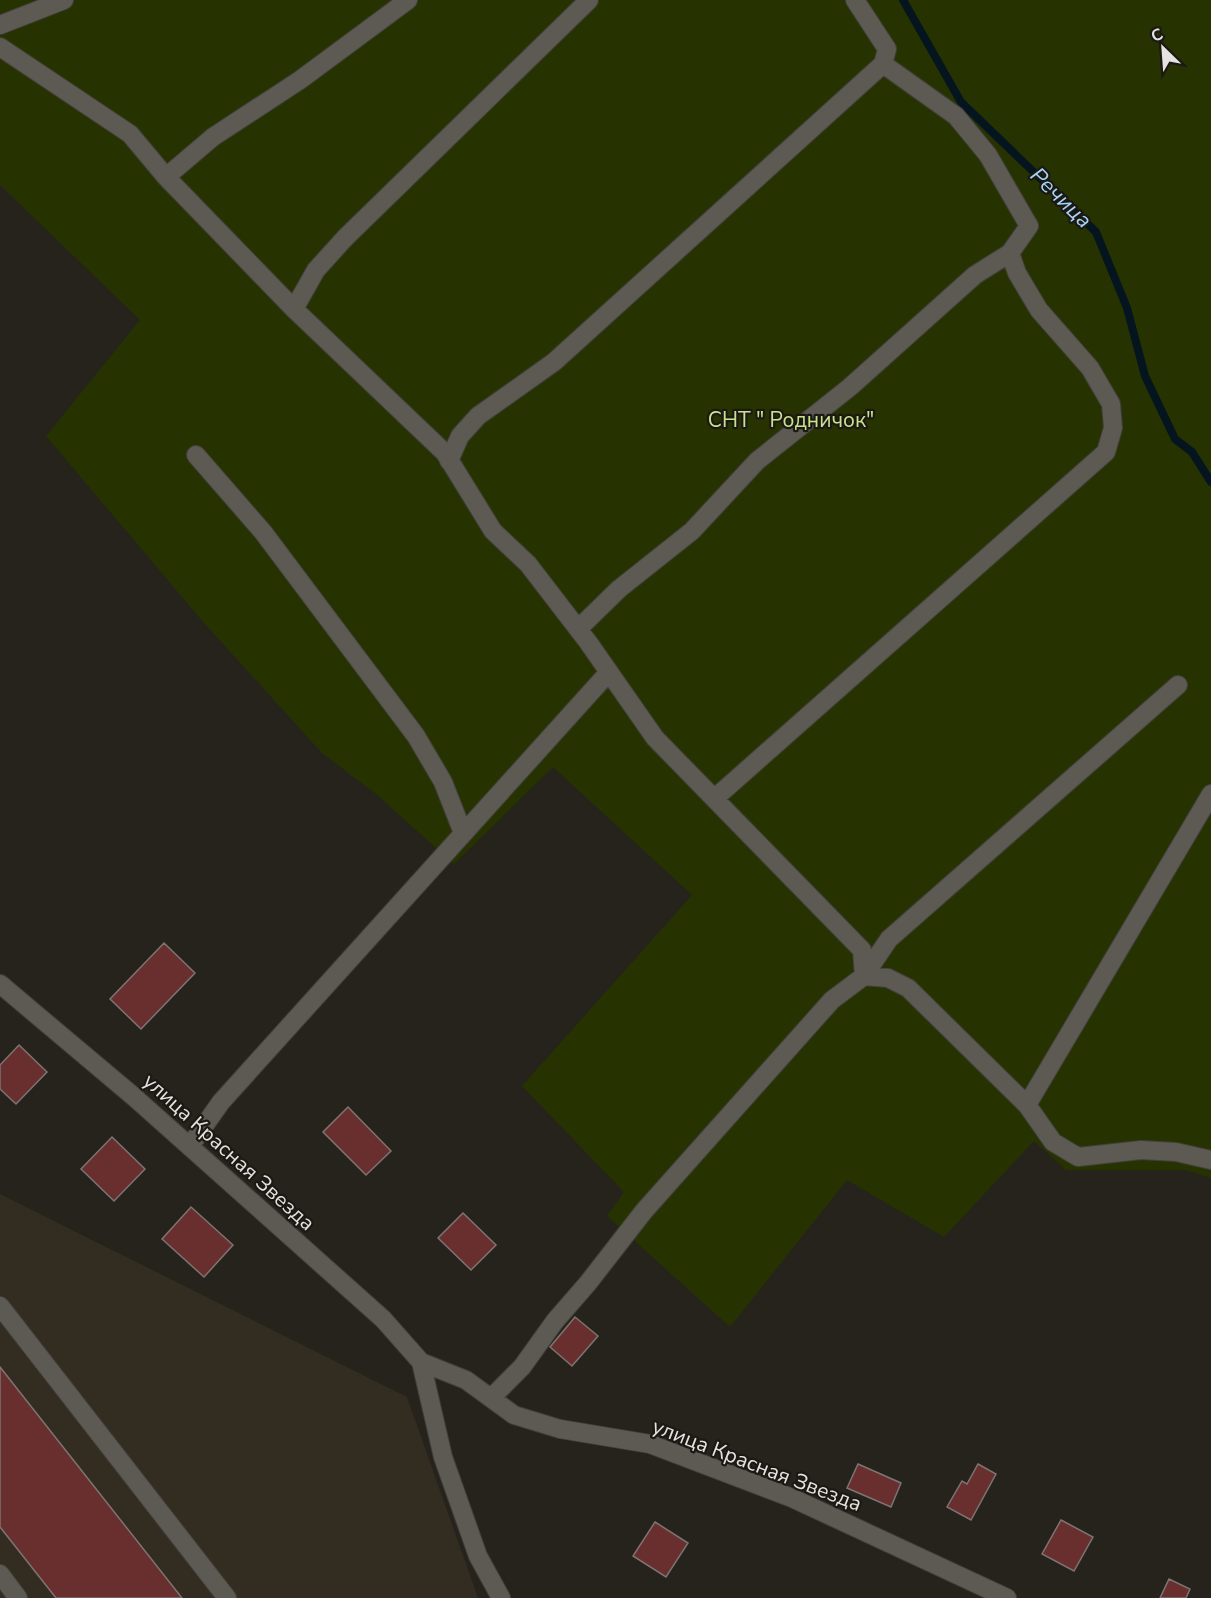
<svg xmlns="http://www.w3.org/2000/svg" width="1211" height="1598" viewBox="0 0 1211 1598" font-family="'Nunito Sans',sans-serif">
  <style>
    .built { fill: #322c21 }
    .green { fill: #263301 }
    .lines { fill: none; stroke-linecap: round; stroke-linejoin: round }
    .stream { stroke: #041520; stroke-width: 8 }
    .building { fill: #692f2e; stroke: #7d7473; stroke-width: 1.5 }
    .minor-casing { stroke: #42403c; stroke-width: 20 }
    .minor { stroke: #5d5953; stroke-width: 18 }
    .labels { text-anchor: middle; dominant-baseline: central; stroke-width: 4.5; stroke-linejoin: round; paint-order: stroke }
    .park-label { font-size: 21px; fill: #c6e38f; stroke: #1c1914 }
    .street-label { font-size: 21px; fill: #e5e3e0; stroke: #1c1914 }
    .water-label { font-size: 22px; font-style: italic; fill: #a5d6f6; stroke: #1c1914 }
  </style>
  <rect width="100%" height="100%" fill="#26231d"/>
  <path class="built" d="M0,1194l407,203 71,201h-478z"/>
  <path class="green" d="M0,0h1211v1178l-25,-8h-120l-32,-29 -90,96 -97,-57 -117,147 -123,-111 17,-24 -102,-106 170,-191 -139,-128 -99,97 -78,-70 -54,-41 -118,-130 -158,-187 94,-116 -140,-135z"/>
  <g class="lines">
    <path class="stream" d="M903,0l58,102 135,130 31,76 18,68 30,63 17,13 19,30"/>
  </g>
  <path class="building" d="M164,943l31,30 -54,56 -31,-30z
    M19,1045l28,27 -31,32 -16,-15v-24z
    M348,1107l43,44 -25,24 -43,-43z
    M112,1137l33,32 -31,32 -33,-32z
    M191,1207l42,38 -29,32 -42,-38z
    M463,1213l33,32 -25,25 -33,-32z
    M575,1317l23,19 -26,30 -22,-19z
    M0,1367l182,231h-126l-56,-71z
    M858,1464l43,19 -10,24 -44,-19z
    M978,1464l18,10 -25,46 -24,-13 15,-26 5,3z
    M1061,1520l32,17 -19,34 -32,-17z
    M655,1522l33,21 -22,34 -33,-21z
    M1169,1579l21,10 -4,9h-26z"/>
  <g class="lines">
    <defs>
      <path id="minor" d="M0,25l64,-25
        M0,47l130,87 36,43 128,132 151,144 48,78 35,33 60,78 67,96 207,212 2,26
        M166,177l47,-40 87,-57 108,-80
        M294,309l22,-39 29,-32 244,-238
        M196,455l67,77 153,204 27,46 20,51
        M449,461l11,-25 18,-20 76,-54 329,-298 4,-15 -32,-49
        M578,629l41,-40 73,-58 65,-70 93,-74 125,-112 35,-22 19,-27 -41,-71 -32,-39 -73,-52
        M715,798l391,-346 7,-24 -2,-24 -21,-36 -51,-58 -22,-37 -7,-20
        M864,976l25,-37 289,-254
        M0,984l133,112 250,223 38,43 22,95 35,99 23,42
        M1027,1105l184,-311
        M190,1146l31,-44 388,-430
        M0,1306l227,292
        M421,1362l45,18 48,35 46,14 90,15 142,54 215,100
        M491,1398l31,-31 33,-46 33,-38 56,-72 188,-211 32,-24 24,2 20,10 119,117 26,37 25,15 63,-7 35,2 35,8
        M0,1574l18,24"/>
    </defs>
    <use href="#minor" class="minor-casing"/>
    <use href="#minor" class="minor"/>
  </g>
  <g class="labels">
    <g class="park-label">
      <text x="791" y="420">СНТ " Родничок"</text>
    </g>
    <g class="street-label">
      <text transform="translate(229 1152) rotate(42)">улица Красная Звезда</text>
      <text transform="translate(757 1465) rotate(21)">улица Красная Звезда</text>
    </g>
    <g class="water-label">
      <text transform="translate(1061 198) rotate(44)">Речица</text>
    </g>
  </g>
  <g transform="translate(1163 48) rotate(335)" stroke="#1c1914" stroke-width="4.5" paint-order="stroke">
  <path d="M0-4.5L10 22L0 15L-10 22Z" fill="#e5e3e0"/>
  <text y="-9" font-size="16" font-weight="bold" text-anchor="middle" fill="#e5e3e0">С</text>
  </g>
</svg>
